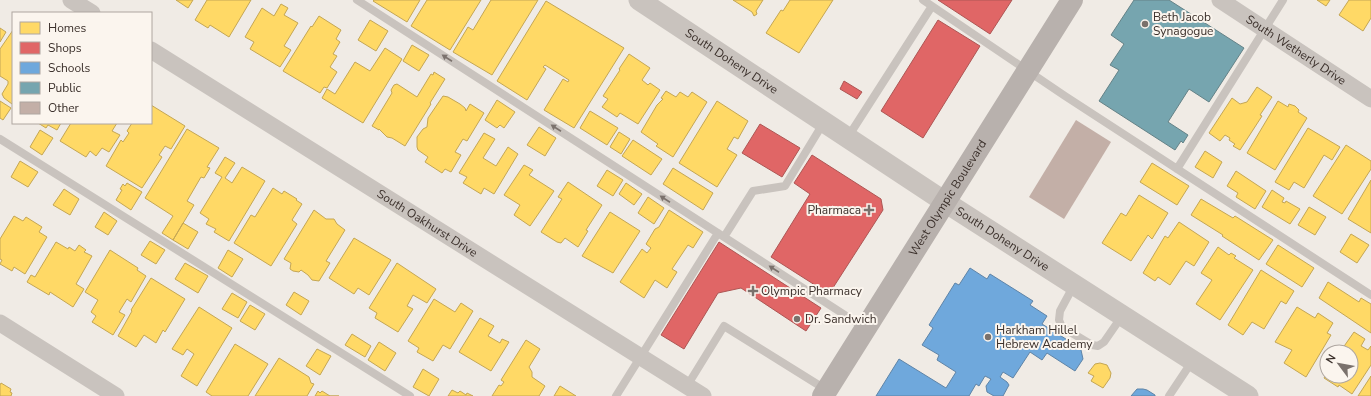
<svg xmlns="http://www.w3.org/2000/svg" width="1371" height="396" viewBox="0 0 1371 396" font-family="'Nunito Sans',sans-serif">
  <style>
    .homes { fill: #ffd966; stroke: #c4a654 }
    .shops { fill: #e06666; stroke: #ae5654 }
    .schools { fill: #6fa8dc; stroke: #5f84a7 }
    .public { fill: #76a5af; stroke: #648287 }
    .building { fill: #c3afa7 }
    .lines { fill: none; stroke-linecap: round; stroke-linejoin: round }
    .service { stroke: #c9c3be; stroke-width: 8 }
    .minor { stroke: #c9c3be; stroke-width: 17 }
    .tertiary { stroke: #c9c3be; stroke-width: 21 }
    .primary { stroke: #b8b1ad; stroke-width: 22 }
    .oneway { fill: #7b726d }
    .poi-dot { fill: #7a716c; stroke: #fbf5ee; stroke-width: 1.5 }
    .labels { text-anchor: middle; dominant-baseline: central; stroke-width: 4; stroke-linejoin: round; paint-order: stroke }
    .poi-label { font-size: 12px; fill: #3b302b; stroke: #fbf5ee; text-anchor: start }
    .street-label { font-size: 12px; fill: #3b302b; stroke: #fbf5ee }
  </style>
  <rect width="100%" height="100%" fill="#f0ebe5"/>
  <path class="homes" d="M176,0h17l-5,8z
    M207,0h44l-22,37 -19,-12 -2,3 -13,-8z
    M374,0h46l-13,22 -34,-21z
    M427,0h54l-31,50 -39,-24z
    M491,0h47l-46,75 -39,-23 15,-25 5,3z
    M733,0h30l-7,11 1,3 -3,2 -2,-4z
    M790,0h43l-34,53 -33,-20 15,-23 2,1z
    M1317,0h13l-4,6z
    M1349,0h22v18l-8,13 -24,-16z
    M546,1l78,47 -50,80 -30,-18 19,-31 5,3 1,-2 -24,-15 -2,2 3,2 -19,31 -30,-19z
    M281,4l7,4 -4,7 14,8 -14,23 7,4 -11,17 -30,-18 4,-7 -9,-5 17,-29 12,8z
    M319,16l22,14 -5,9 4,3 -7,12 4,2 -7,11 7,5 -10,16 -3,-1 -4,6 -37,-22 28,-45 1,1z
    M370,20l18,11 -12,20 -18,-11z
    M0,28l6,4 -6,10z
    M13,30v74h-1l-8,-6 -2,-4 6,-10v-3l-8,-5v-27z
    M412,45l17,10 -10,16 -16,-10z
    M385,48l17,11 -39,64 -41,-25 5,-9 8,5 20,-32 15,9z
    M629,54l21,14 -8,12 6,5 2,-2 10,7 -22,34 -18,-11 -3,4 -15,-10 6,-8 -5,-3 17,-26 -1,-1z
    M434,72l11,7 -15,24 1,1 -26,42 -13,-8 -5,-1 -8,-8v1l-7,-4 20,-33 -1,-3 3,-5 3,-1 20,13 14,-23 2,1z
    M1257,87l15,10 -12,18 2,1 -22,34 -7,-4 2,-2 -6,-4 1,-2 -5,-3 -5,6 -11,-8 23,-35 8,6 7,-2z
    M666,91l10,6 4,-5 8,5 4,-5 15,10 -34,55 -17,-11 2,-2 -17,-12 16,-27 6,-6 -2,-1z
    M443,96l5,1 12,7 5,4 1,3 4,-7 14,9 -17,28 -4,-2 -8,13 6,3 -10,17 -6,-3 -3,4 -17,-11 3,-5 -10,-7 -1,-3v-10l6,-8 4,-2 1,-9z
    M497,100l18,12 -11,16 -4,-3 -3,3 -12,-8z
    M0,101l11,7 -8,12 -3,-2z
    M717,101l31,20 -10,18 -4,-2 -7,12 10,6 -20,32 -38,-24z
    M1278,101l10,6 1,-3 6,2 4,4 -1,2 9,6 -32,52 -28,-17z
    M151,105l34,21 -14,23 -6,-3 -6,9 3,2 -20,31 -36,-22 15,-26 2,2 6,-9 -2,-2 5,-8h19z
    M590,111l28,17 -11,17 -27,-17z
    M38,123h23l-4,7 -9,-5 -2,3z
    M71,123h46l-5,8 8,4 -11,17 -7,-4 -6,8 -6,-5 -4,6 -26,-16z
    M539,127l17,11 -11,18 -18,-11z
    M1308,128l32,19 -8,13 -8,-5 -20,33 -10,-6 -5,8 -14,-8z
    M187,129l32,19 -12,19 3,1 -6,10 -3,-1 -14,24 7,4 -21,35 -11,-7 11,-17 -28,-18z
    M40,130l13,8 -11,17 -12,-8z
    M619,132l11,7 -9,15 -11,-7z
    M484,133l11,6 -12,19 13,8 12,-19 10,7 -24,40 -10,-6 -3,6 -18,-11 4,-6 -8,-4z
    M633,140l29,19 -11,16 -29,-19z
    M1346,145l25,16v8l-29,45 -29,-18z
    M1205,151l17,11 -9,16 -18,-11z
    M225,157l10,6 -10,15 7,5 10,-16 23,14 -36,60 -15,-9 2,-3 -10,-5 3,-5 -9,-6 22,-36 -7,-4z
    M20,161l18,11 -10,15 -17,-10z
    M1152,163l37,23 -12,19 -37,-23z
    M524,165l9,5 -4,5 25,16 -24,35 -16,-11 6,-10 -16,-10z
    M673,168l40,25 -10,17 -40,-26z
    M607,170l16,10 -10,16 -16,-10z
    M1236,171l30,20 -11,18 -19,-12 2,-4 -11,-7z
    M1371,180v53l-23,-14z
    M568,182l34,23 -16,25 2,1 -10,16 -13,-9 -4,5 -4,-1 -16,-10 21,-33 -4,-2z
    M127,183l15,9 -11,18 -15,-10 6,-10 -2,-1 3,-5 2,2z
    M626,183l16,11 -8,11 -15,-11z
    M273,188l9,6 2,-3 13,8 -1,1 6,4 -10,16 5,4 -26,42 -37,-23 17,-28 4,2z
    M64,189l15,10 -9,16 -17,-10z
    M1272,190l12,8 -2,4 3,1 1,-2 14,8 -10,15 -28,-17z
    M1139,195l29,18 -16,26 -4,-4 -17,26 -29,-18 19,-30 5,3z
    M648,197l16,11 -10,16 -16,-11z
    M1201,199l32,19 2,-2 38,24 -14,20 -37,-24 1,-1 -32,-20z
    M1309,207l17,10 -11,18 -17,-10z
    M314,210l12,9h8l3,5 8,6 -19,31 4,2 -11,18 -7,-1 -4,-5 -7,-5 -2,2 -6,-1 -3,-2 1,-6 -7,-4z
    M669,210l34,22 -10,16 -5,-3 -16,24 5,3 -10,16 -12,-8 -11,18 -24,-16 22,-33 5,4 4,-5 -5,-4 9,-15 4,-2z
    M104,212l13,9 -9,14 -13,-8z
    M610,212l30,19 -27,42 -31,-17z
    M14,216l9,5 3,-4 16,10 -3,5 8,5 -22,37 -11,-7 -2,4 -12,-7 2,-4 -2,-1v-20z
    M1179,222l30,20 -15,24 -8,-5 -16,24 -12,-8 -3,4 -12,-8 22,-37 3,2z
    M183,223l15,9 -10,17 -15,-9z
    M1351,234l18,11 -12,18 -17,-11z
    M354,238l37,22 -22,35 -11,-7 -4,6 -25,-16z
    M150,241l15,9 -9,14 -15,-9z
    M56,242l12,7 1,-2 6,4 4,-6 7,5 -2,2 8,4 -16,28 8,5 -11,18 -23,-15 -1,3 -22,-13 4,-7 4,2z
    M1278,245l36,23 -12,19 -36,-23z
    M1218,247l11,8 2,-2 5,3 -2,2 19,12 -33,50 -24,-16 16,-24 -11,-7z
    M110,250l28,18 -1,2 9,6 -15,26 -4,-3 -8,13 6,3 -12,20 -21,-13 4,-6 -5,-4 7,-12 -13,-8z
    M228,250l15,9 -11,18 -14,-9z
    M185,263l23,13 -10,17 -23,-14z
    M397,263l39,26 -9,14 -14,-8 -6,11 6,3 -15,23 -23,-14 2,-5 -8,-5z
    M1261,270l33,21 -8,13 -5,-3 -17,28 -12,-7 -9,13 -15,-10z
    M151,278l34,21 -20,33 -2,-2 -7,13 -12,-8 -8,12 -18,-11 14,-25 -1,-1z
    M1328,282l31,20 2,-4 10,6v29l-52,-35z
    M294,292l15,9 -8,14 -15,-10z
    M232,293l15,9 -9,16 -16,-9z
    M434,299l21,13 6,-9 12,8 -23,38 -7,-4 -10,16 -16,-9 2,-4 -11,-7z
    M250,305l15,9 -10,16 -15,-9z
    M199,307l33,21 -35,58 -16,-10 13,-22 -7,-5 -4,6 -11,-6z
    M1297,307l18,11 3,-5 15,10 -6,10 4,2 -25,42 -22,-14 8,-13 -17,-8z
    M480,318l14,8 -6,10 12,7 2,-4 7,3 -18,29 -32,-19z
    M1354,332l11,7 -4,7 7,4 3,-4v19l-19,29 -13,-9 -1,2 -14,-9 3,-5v3h24v-24h-11z
    M352,334l19,12 -6,11 -20,-12z
    M526,340l14,9 -11,18 3,5v5l13,9 -6,10h-47l7,-11 2,1 3,-4 -3,-2z
    M379,342l17,11 -11,18 -17,-11z
    M235,344l33,20 -20,32h-36l-6,-4z
    M317,349l14,7 -11,19 -14,-9z
    M279,358l30,19 2,6 3,1 -7,12h-52z
    M1100,363l7,2 4,8 -1,5 -7,10 -12,-7 3,-5 -6,-3 7,-9z
    M423,369l16,10 -10,17 -16,-9z
    M1371,376v20h-13z
    M1,383l10,6 -1,3 2,1 -1,3h-11v-11z
    M560,386l16,10h-22z
    M452,390l6,3 2,-2 6,4 1,-2 6,3h-25z
    M318,391l2,2 2,-2 8,5h9h-24z"/>
  <path class="shops" d="M938,0h74l-22,34z
    M938,20l42,26 -57,92 -42,-27z
    M844,81l18,11 -5,7 -17,-10z
    M760,124l40,24 -18,29 -40,-24z
    M812,155l69,44 2,11 -54,84 -58,-37 39,-63 -16,-11z
    M719,242l102,66 -15,23 -65,-43 -23,5 -34,56 -23,-14z"/>
  <path class="schools" d="M970,268l17,11 3,-5 43,27 -3,4 17,11 -5,8 35,22 4,4 2,9 -8,12 -28,-18 -5,7 -12,-8 -17,26 -10,-6 -3,5 7,5 2,3 -6,11h-9l-7,-4 -1,-6 5,-7 -6,-3 -6,10 -3,-2 -7,12h-93l23,-37 47,29 10,-16 -19,-12 2,-5 -17,-10 11,-17 -4,-3 26,-42 4,2z
    M1137,389h6l4,1 8,5v1h-24z"/>
  <path class="public" d="M1134,0h35l75,48 -35,54 -20,-13 -21,33 20,13 -5,8 -2,-2 -6,9 -76,-49 20,-31 -9,-5 14,-21 -13,-9z"/>
  <path class="building" d="M1076,120l35,22 -47,77 -35,-22z"/>
  <g class="lines">
    <path class="service" d="M357,0l508,328
      M923,0l142,96 306,199
      M848,137l84,-131
      M0,139l410,257
      M1177,169l106,-169
      M724,237l29,-46 32,-5 39,-64
      M1074,285l-14,26 -1,9 3,7 30,18 6,1 6,-4 18,-26
      M687,386l37,-60 101,63
      M616,396l102,-163
      M1169,396l24,-36"/>
    <g class="minor">
      <path d="M71,0l21,13"/>
      <path id="s1" d="M1220,0l151,99"/>
      <path id="s2" d="M151,50l552,346"/>
      <path d="M0,323l116,73"/>
    </g>
    <path class="tertiary" id="s3" d="M639,0l306,202 303,194"/>
    <path class="primary" id="s4" d="M823,396l249,-396"/>
  </g>
  <defs><path id="oneway-solid" d="M-6-.8H1V-3.2L6.5 0L1 3.2V.8H-6Z"/></defs>
  <g class="oneway">
    <use href="#oneway-solid" transform="translate(447 58) rotate(-147)"/>
    <use href="#oneway-solid" transform="translate(556 128) rotate(-147)"/>
    <use href="#oneway-solid" transform="translate(665 199) rotate(-147)"/>
    <use href="#oneway-solid" transform="translate(774 269) rotate(-147)"/>
  </g>
  <g class="poi-dot">
    <circle cx="1145" cy="24" r="4"/>
    <path d="M867 204h4v4h4v4h-4v4h-4v-4h-4v-4h4z"/>
    <path d="M751 285h4v4h4v4h-4v4h-4v-4h-4v-4h4z"/>
    <circle cx="797" cy="319" r="4"/>
    <circle cx="988" cy="337" r="4"/>
  </g>
  <g class="labels">
    <g class="poi-label">
      <text x="1153" y="17">Beth Jacob<tspan x="1153" dy="14">Synagogue</tspan></text>
      <text x="861" y="210" text-anchor="end">Pharmaca</text>
      <text x="761" y="291">Olympic Pharmacy</text>
      <text x="805" y="319">Dr. Sandwich</text>
      <text x="996" y="330">Harkham Hillel<tspan x="996" dy="14">Hebrew Academy</tspan></text>
    </g>
    <g class="street-label">
      <text stroke="none"><textPath href="#s1" startOffset="91">South Wetherly Drive</textPath></text>
      <text stroke="none"><textPath href="#s3" startOffset="111">South Doheny Drive</textPath></text>
      <text stroke="none"><textPath href="#s4" startOffset="234">West Olympic Boulevard</textPath></text>
      <text stroke="none"><textPath href="#s2" startOffset="326">South Oakhurst Drive</textPath></text>
      <text stroke="none"><textPath href="#s3" startOffset="435">South Doheny Drive</textPath></text>
    </g>
  </g>
  <rect x="12" y="12" width="140" height="112" fill="#fbf5ee" stroke="#aea6a0"/>
  <rect x="20" y="22" width="20" height="12" fill="#ffd966" stroke="#aea6a0"/>
  <text x="48" y="32" font-size="12" fill="#3b302b">Homes</text>
  <rect x="20" y="42" width="20" height="12" fill="#e06666" stroke="#aea6a0"/>
  <text x="48" y="52" font-size="12" fill="#3b302b">Shops</text>
  <rect x="20" y="62" width="20" height="12" fill="#6fa8dc" stroke="#aea6a0"/>
  <text x="48" y="72" font-size="12" fill="#3b302b">Schools</text>
  <rect x="20" y="82" width="20" height="12" fill="#76a5af" stroke="#aea6a0"/>
  <text x="48" y="92" font-size="12" fill="#3b302b">Public</text>
  <rect x="20" y="102" width="20" height="12" fill="#c3afa7" stroke="#aea6a0"/>
  <text x="48" y="112" font-size="12" fill="#3b302b">Other</text>
  <g transform="translate(1339 364) rotate(302)"><circle r="19" fill="#fbf5ee" stroke="#aea6a0"/>
  <path d="M0-3L7 15L0 10L-7 15Z" fill="#7a716c"/>
  <text y="-6" font-size="11" font-weight="bold" text-anchor="middle" fill="#3b302b">N</text>
  </g>
</svg>
